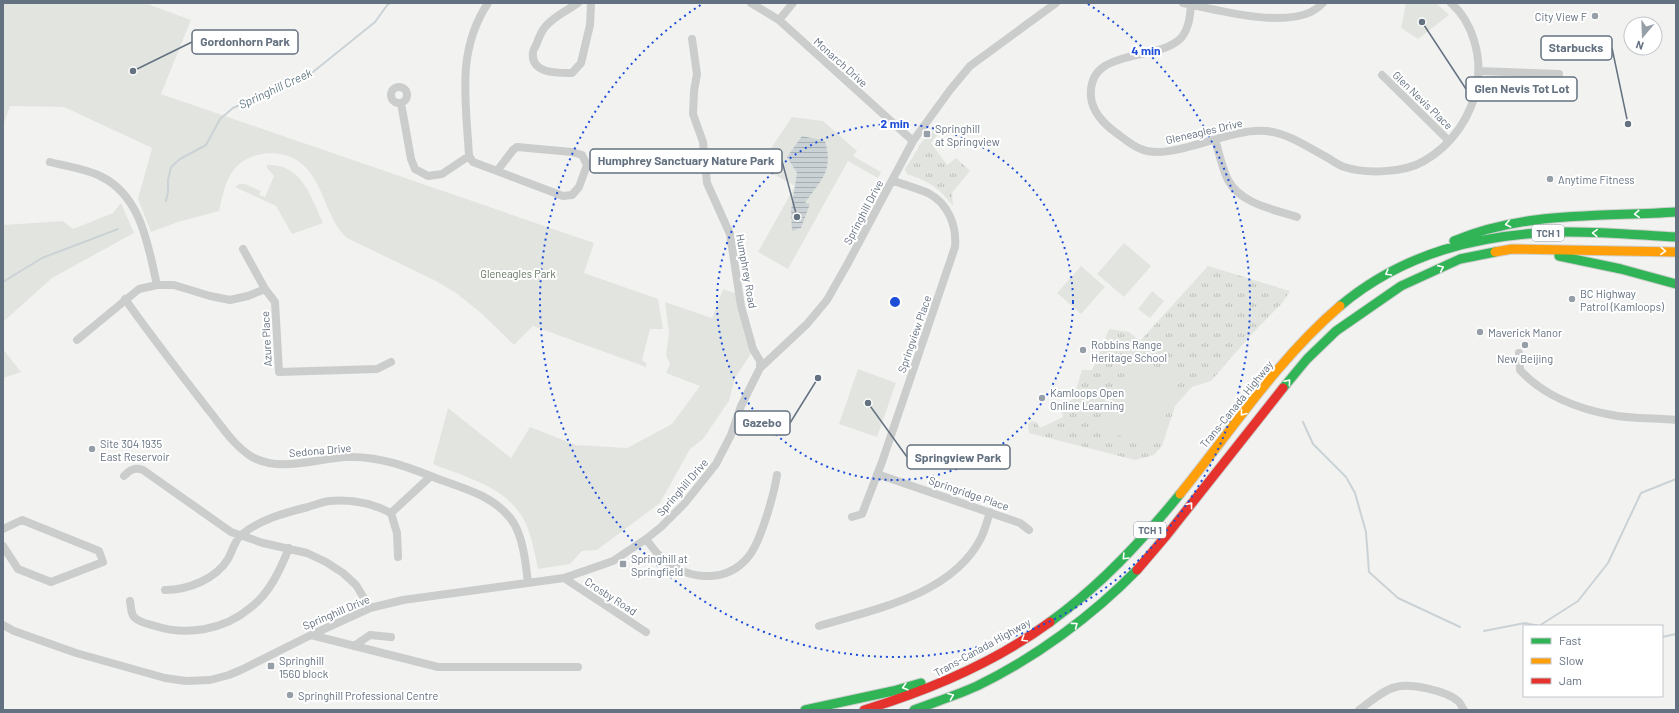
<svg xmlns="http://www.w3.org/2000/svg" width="1679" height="713" viewBox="0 0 1679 713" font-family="Barlow,sans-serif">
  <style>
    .grass { fill: url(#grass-tufts) }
    .park { fill: #e2e5df }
    .water { fill: url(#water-rules) }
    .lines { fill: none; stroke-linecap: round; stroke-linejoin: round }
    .stream { stroke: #cbd2d6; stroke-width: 2 }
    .fast-casing { stroke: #cecfcf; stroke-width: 11 }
    .slow-casing { stroke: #cecfcf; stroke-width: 11 }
    .jam-casing { stroke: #cecfcf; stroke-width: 11 }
    .street { stroke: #cbcccc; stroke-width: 8 }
    .fast { stroke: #30b455; stroke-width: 9 }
    .slow { stroke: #ff9f0a; stroke-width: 9 }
    .jam { stroke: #e5322d; stroke-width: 9 }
    .oneway { stroke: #fff }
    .ring { fill: none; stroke: #1d4ed8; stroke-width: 2; stroke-dasharray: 2 4 }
    .poi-dot { fill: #969ea8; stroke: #fff; stroke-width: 1.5 }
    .labels { text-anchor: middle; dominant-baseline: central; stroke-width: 4; stroke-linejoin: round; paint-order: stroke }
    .shield { fill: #fff; stroke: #929ca6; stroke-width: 1 }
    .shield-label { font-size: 10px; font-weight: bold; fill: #647180 }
    .poi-label { font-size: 11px; fill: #647180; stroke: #fff; text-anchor: start }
    .street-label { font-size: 11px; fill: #647180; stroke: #fff }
    .park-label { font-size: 11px; fill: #657762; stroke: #fff }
    .water-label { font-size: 12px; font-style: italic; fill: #647a85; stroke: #fff }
    .centre { fill: #1d4ed8; stroke: #fff; stroke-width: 2 }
    .ring-label { font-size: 12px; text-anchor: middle; font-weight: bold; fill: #1d4ed8; stroke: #fff; stroke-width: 4; stroke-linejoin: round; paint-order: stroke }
    .leader { fill: none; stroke: #647180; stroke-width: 1.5 }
    .callout-dot { fill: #647180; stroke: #fff; stroke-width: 1.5 }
    .callout { fill: #fff; stroke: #647180; stroke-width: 1.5 }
    .callout-label { font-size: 12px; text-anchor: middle; font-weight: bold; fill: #647180 }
  </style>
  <defs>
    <pattern id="grass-tufts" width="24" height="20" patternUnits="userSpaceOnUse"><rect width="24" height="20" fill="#e2e5df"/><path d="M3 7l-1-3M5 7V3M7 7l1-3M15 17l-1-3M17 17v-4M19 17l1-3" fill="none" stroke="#bbbeba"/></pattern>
    <pattern id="water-rules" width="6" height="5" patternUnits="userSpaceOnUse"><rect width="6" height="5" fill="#cbd2d6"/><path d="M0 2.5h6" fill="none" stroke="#a8afb3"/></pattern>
  </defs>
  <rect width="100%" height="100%" fill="#f2f3f1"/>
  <path class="grass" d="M932,126l9,5 -10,12 16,22 9,-7 14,13 -18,22 1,13c-15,-19 -23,-24 -46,-32l-2,-5z
    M1208,266l82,25 -7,11 -32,33 -40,46 -19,6 -17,19 -13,40 -8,9 -19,5 -106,-27 -1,-9 4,-3 4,1 4,6 23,-11 -2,-11 12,-7 9,-29h10l17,-41 20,3 11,9z"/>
  <path class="park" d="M3,3h142l46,17 -30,74 433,149 -10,30 74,26 5,30h-13l-8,31 4,3v4l-113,-41 -19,19 -33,-32 -25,-20 -20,-12 -89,-43c-25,-23 -23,-69 -59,-82 -10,-3 -20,-4 -30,-1 -30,8 -33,31 -39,56l-41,11 -27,10 -13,-33 14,-51 -88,-41 -54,-1 -7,20z
    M1406,3h30l13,12 -31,24 -17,-11z
    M792,117l31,4 34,30 -4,5 28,16 -3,6 -30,-17 -60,108 -30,-17 37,-66 -36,-20z
    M267,165c35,-2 44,32 56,58l-31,11 -16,-28 -41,-19 4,-3h6l16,7 -2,4 6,2 9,-21 -7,-8z
    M121,203l13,30 -82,45 -49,44v-97l60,-4 10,8 40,-16z
    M1124,243l27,23 -27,31 -27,-23z
    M1081,266l24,21 -24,27 -24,-21z
    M723,289l17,6 14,54 -19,29 -6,23 -26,38 -13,10 -30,54 -63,47 -15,1 -12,13 -32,5c-3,-15 -6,-31 -12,-45 -17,-37 -59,-46 -93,-60l15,-56 63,50 19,-31 46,18 51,3 45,-24 28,-38 -34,-13 4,-9 -4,-9 3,-22 -4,-31 47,16z
    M1152,291l12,10 -14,17 -12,-9z
    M3,349l18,23 -18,6z
    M1132,357l49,20 -29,72 -49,-20z
    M858,369l38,14 -19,54 -38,-13z"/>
  <path class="water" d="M802,136l23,5c9,30 -4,39 -20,62l5,1 -9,24 -9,3 -1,-20 6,-38 -10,-16z"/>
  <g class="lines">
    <path class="stream" d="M166,201l2,-9v-12l3,-13 9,-8 26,-14 14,-26 13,-11 75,-32 67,-54 13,-18 3,-1
      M3,282l39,-24 76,-29
      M1303,422l10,22 33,33 9,16 11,39 3,40 29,26 62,29
      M1539,626l39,-25 30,-38 33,-70 35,-14
      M1484,631l41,-8 14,3
      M1662,637l14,-3"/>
    <defs>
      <path id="fast" d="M1454,241c70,-30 148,-24 222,-29
        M1559,256l62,13 55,15
        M1340,306c63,-53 139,-72 220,-74 39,-1 78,3 116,5
        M1283,388l24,-29 29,-28 65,-45 59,-27 35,-7
        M1050,622c50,-36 91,-80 130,-128
        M805,710l88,-19 28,-8
        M914,710c21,-8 43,-15 63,-24 58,-28 115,-70 160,-116"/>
      <path id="slow" d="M1495,252l17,-3 164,3
        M1180,494c52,-64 97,-134 160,-188"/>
      <path id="jam" d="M1137,570l29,-34 117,-148
        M864,710c66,-20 130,-47 186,-88"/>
    </defs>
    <use href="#fast" class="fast-casing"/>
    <use href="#slow" class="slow-casing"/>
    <use href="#jam" class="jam-casing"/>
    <path class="street" d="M488,3c-32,48 -22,98 -19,153l4,6 24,9
      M578,3c-10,7 -25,14 -33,24 -4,5 -6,10 -8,16 -1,3 -4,7 -4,9 -3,22 25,21 39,21l9,-10 9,-38 1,-22
      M751,3l28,17 134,121
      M1183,3c34,7 96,24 128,9 4,-2 9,-6 12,-9
      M1191,5c-1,11 -2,24 -10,33 -24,25 -94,8 -90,59 1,14 13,27 24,35 8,6 17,14 26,17 31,13 88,-22 125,-18 22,2 43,17 62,27 5,3 10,7 16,9 22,7 60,6 80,-6 28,-16 48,-45 53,-76 5,-28 -4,-63 -26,-82
      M779,20l14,-17
      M692,39l5,35 -3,17 -1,23 10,28 4,41 23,51 11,72 12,43 7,12v7
      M1479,71l80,3
      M1382,75l67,66
      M391 95a8 8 0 1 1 16 0a8 8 0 1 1-16 0Z
      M401,103l10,56 4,10 13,7 14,-2 27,-18
      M1215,139c4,14 7,29 13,41 13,24 45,29 69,37
      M517,147l55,5 10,3 5,10 -8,22 -7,8 -9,1 -66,-25 16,-21z
      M50,162c15,4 36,7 50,14 41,19 48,69 57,109
      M243,249l22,40 10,13 4,70 98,-3 14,-7
      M125,299c26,37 54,73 82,109 14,17 26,37 45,49 30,16 65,1 96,0 33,-1 62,11 93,23 26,9 53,17 70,39 12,15 15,46 17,64
      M77,340l62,-51 18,-4h17l36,11 20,4 18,-4 17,-7
      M1519,353l1,17c23,25 58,39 92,45 20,4 43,3 64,5
      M877,474l143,49 9,7
      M124,476c6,-6 10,-9 19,-6l88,62 32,11 44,10 19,9 17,11 13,12 14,23
      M391,513l40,-37
      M852,517l10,-3 20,-52 73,-215c2,-21 -7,-44 -27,-54 -11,-5 -24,-8 -36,-13
      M3,529l19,-9 77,31 4,11 -52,20 -33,-13 -15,-23
      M646,539c4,5 7,10 12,15 25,26 67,32 91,2 12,-15 25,-62 28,-81
      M564,578l82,54
      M165,590c23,0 51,-11 63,-31 4,-7 7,-19 13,-24 20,-16 43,-22 67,-28 7,-2 14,-5 21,-6 21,-2 43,2 62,12l6,20 1,24
      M130,601c1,6 1,14 5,17 6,5 14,6 20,8 32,10 69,4 95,-18 20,-15 30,-38 39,-60
      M3,625l11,6 62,22 89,25 21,3 24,-1 19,-5 14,-6 68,-34 59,-27 33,-8 161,-22 49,-17 33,-22 15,-12 23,-23 32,-40 15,-29 10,-29 19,-38 47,-44 20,-24 21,-37 65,-122 37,-51 20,-24 86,-63
      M819,626c56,-17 133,-31 162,-88 4,-8 6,-17 9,-26
      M311,635l127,32h140
      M354,646l16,-11 21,2
      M1359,710c11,-8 24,-20 37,-23 15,-4 52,4 63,15 2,2 3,6 5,8"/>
    <use href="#fast" class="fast"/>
    <use href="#slow" class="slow"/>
    <use href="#jam" class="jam"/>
  </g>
  <defs><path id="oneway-chevron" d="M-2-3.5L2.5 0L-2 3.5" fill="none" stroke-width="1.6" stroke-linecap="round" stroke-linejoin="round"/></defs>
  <g class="oneway">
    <use href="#oneway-chevron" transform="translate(1637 214) rotate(177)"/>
    <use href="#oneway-chevron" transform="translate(1508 224) rotate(167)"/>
    <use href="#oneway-chevron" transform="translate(1595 233) rotate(-178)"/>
    <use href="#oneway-chevron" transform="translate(1663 251) rotate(3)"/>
    <use href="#oneway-chevron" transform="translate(1441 268) rotate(-24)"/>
    <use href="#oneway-chevron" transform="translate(1388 273) rotate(150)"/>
    <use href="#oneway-chevron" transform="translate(1288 382) rotate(-49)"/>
    <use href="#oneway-chevron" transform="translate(1243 413) rotate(128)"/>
    <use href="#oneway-chevron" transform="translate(1190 505) rotate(-52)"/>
    <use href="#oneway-chevron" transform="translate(1125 557) rotate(134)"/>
    <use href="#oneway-chevron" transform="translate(1075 625) rotate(-37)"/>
    <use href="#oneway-chevron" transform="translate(1024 639) rotate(149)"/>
    <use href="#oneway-chevron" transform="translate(905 687) rotate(164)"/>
    <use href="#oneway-chevron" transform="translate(951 696) rotate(-22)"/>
  </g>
  <g class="ring">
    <circle cx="895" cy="302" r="178"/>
    <path d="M1088 4A355 355 0 1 1 702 4"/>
  </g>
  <g class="poi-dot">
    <circle cx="1595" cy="16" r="4"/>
    <rect x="923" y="130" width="8" height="8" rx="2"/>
    <circle cx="1550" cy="179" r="4"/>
    <circle cx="1572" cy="299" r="4"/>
    <circle cx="1480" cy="332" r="4"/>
    <circle cx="1525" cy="345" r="4"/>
    <circle cx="1083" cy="350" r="4"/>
    <circle cx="1042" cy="398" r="4"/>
    <circle cx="92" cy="449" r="4"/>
    <rect x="619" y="560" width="8" height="8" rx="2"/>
    <rect x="267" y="662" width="8" height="8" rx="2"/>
    <circle cx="290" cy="695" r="4"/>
  </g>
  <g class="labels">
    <g class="shield">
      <rect x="1532" y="225" width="32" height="16" rx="3"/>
      <rect x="1134" y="522" width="32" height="16" rx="3"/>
    </g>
    <g class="shield-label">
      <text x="1548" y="233">TCH 1</text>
      <text x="1150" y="530">TCH 1</text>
    </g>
    <g class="poi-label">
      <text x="1587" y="16" text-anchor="end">City View F</text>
      <text x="935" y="128">Springhill<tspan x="935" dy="13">at Springview</tspan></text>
      <text x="1558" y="179">Anytime Fitness</text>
      <text x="1580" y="293">BC Highway<tspan x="1580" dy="13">Patrol (Kamloops)</tspan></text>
      <text x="1488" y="332">Maverick Manor</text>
      <text x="1091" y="344">Robbins Range<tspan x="1091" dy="13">Heritage School</tspan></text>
      <text x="1525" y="358" text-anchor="middle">New Beijing</text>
      <text x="1050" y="392">Kamloops Open<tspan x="1050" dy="13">Online Learning</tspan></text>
      <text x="100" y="443">Site 304 1935<tspan x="100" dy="13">East Reservoir</tspan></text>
      <text x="631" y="558">Springhill at<tspan x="631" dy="13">Springfield</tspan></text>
      <text x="279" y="660">Springhill<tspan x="279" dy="13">1560 block</tspan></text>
      <text x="298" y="695">Springhill Professional Centre</text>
    </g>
    <g class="street-label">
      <text transform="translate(841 62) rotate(42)">Monarch Drive</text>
      <text transform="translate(1423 100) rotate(44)">Glen Nevis Place</text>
      <text transform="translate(1204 131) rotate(-13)">Gleneagles Drive</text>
      <text transform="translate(863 212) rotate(-62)">Springhill Drive</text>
      <text transform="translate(747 271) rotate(80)">Humphrey Road</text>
      <text transform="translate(914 334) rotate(-71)">Springview Place</text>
      <text transform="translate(266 339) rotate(-93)">Azure Place</text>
      <text transform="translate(1236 404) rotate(-51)">Trans-Canada Highway</text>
      <text transform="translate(320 450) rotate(-5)">Sedona Drive</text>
      <text transform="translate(682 487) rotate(-49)">Springhill Drive</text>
      <text transform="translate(969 493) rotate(19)">Springridge Place</text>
      <text transform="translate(611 596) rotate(33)">Crosby Road</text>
      <text transform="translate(336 612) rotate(-23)">Springhill Drive</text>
      <text transform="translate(982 647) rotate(-29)">Trans-Canada Highway</text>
    </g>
    <g class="park-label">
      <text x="518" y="273">Gleneagles Park</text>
    </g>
    <g class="water-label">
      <text transform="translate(275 88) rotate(-25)">Springhill Creek</text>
    </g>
  </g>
  <circle cx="895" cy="302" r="6" class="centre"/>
  <g class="ring-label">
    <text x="1146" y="55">4 min</text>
    <text x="895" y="128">2 min</text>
  </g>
  <path class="leader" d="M133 71L192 42M1628 124L1612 48M1422 22L1466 89M797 217L782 161M818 378L790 423M868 403L907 457"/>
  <g class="callout-dot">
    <circle cx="133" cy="71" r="4"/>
    <circle cx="1628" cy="124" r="4"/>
    <circle cx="1422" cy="22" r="4"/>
    <circle cx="797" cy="217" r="4"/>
    <circle cx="818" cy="378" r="4"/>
    <circle cx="868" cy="403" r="4"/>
  </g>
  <g class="callout">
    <rect x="192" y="30" width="106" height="24" rx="4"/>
    <rect x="1541" y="36" width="71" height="24" rx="4"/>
    <rect x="1466" y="77" width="111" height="24" rx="4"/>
    <rect x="590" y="149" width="192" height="24" rx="4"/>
    <rect x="735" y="411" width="55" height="24" rx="4"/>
    <rect x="907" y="445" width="103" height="24" rx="4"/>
  </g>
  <g class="callout-label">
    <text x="245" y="46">Gordonhorn Park</text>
    <text x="1576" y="52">Starbucks</text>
    <text x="1522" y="93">Glen Nevis Tot Lot</text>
    <text x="686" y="165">Humphrey Sanctuary Nature Park</text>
    <text x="762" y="427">Gazebo</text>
    <text x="958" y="462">Springview Park</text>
  </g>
  <rect width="1679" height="713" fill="none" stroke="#647180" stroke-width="8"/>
  <rect x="1523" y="625" width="140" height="72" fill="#ffffff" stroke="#c1c6cc"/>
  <rect x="1531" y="638" width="20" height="6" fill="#30b455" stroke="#c1c6cc"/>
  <text x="1559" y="645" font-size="12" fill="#647180">Fast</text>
  <rect x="1531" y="658" width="20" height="6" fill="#ff9f0a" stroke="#c1c6cc"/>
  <text x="1559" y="665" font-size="12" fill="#647180">Slow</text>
  <rect x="1531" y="678" width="20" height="6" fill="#e5322d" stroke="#c1c6cc"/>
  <text x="1559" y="685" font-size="12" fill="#647180">Jam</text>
  <g transform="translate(1643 36) rotate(199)"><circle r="19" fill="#ffffff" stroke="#c1c6cc"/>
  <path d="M0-3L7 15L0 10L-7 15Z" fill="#969ea8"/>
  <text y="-6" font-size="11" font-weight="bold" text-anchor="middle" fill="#647180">N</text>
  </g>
</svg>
